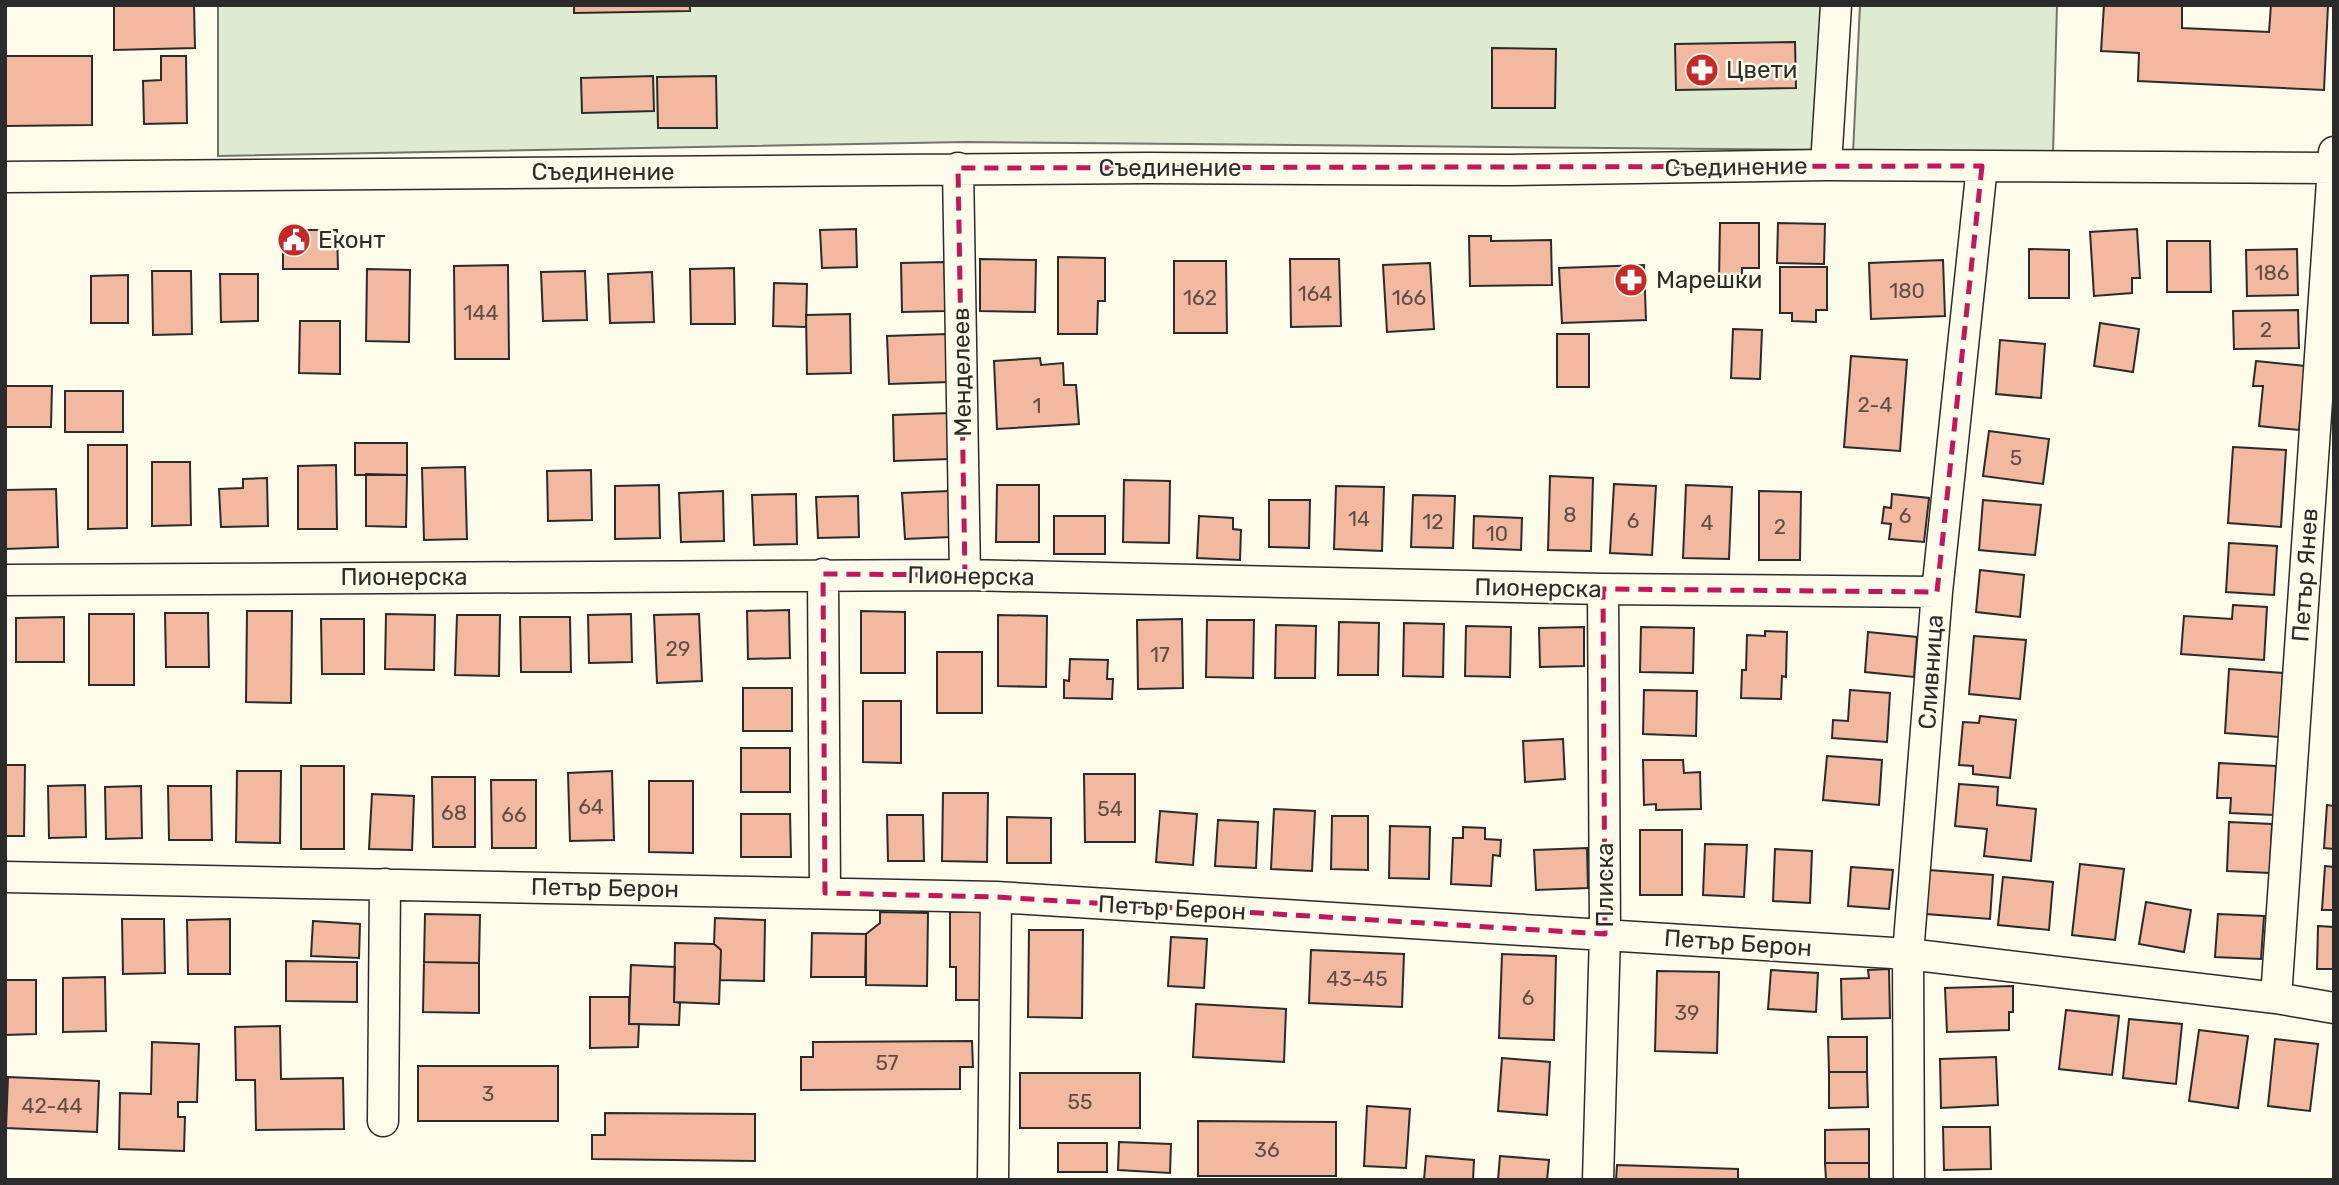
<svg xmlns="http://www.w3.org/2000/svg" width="2339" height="1185" viewBox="0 0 2339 1185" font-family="Rubik,sans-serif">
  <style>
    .green { fill: #deebd1; stroke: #74746e; stroke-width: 2 }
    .building { fill: #f2b8a0; stroke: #2b2b2b; stroke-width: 2 }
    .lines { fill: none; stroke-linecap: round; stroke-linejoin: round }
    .minor-casing { stroke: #2b2b2b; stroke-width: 33 }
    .minor { stroke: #fdfbea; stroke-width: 30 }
    .marked { fill: none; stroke: #c2185b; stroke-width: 5; stroke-dasharray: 14 9; stroke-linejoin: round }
    .labels { text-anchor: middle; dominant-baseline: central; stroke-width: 5; stroke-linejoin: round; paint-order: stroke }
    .number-label { font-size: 21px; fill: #5d4e48 }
    .poi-label { font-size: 24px; fill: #2b2b2b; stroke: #fdfbea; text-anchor: start }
    .street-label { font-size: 24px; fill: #2b2b2b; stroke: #fdfbea }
  </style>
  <rect width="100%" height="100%" fill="#fdfbea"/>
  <path class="green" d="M218,5h1619l-6,145 -866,-8 -747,14z
    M1860,5h197l-4,149 -200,-1z"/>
  <path class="building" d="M114,5h80l1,43 -81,2z
    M574,5h116v6l-116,2z
    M2104,5h78v23l87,4 2,-27h57l-4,85 -186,-9 1,-28 -38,-2z
    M1795,42l1,46 -120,2 -1,-46z
    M1492,48l64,1 -1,59h-63z
    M5,56h87v69l-87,1z
    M161,56h25l1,67 -43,1 -1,-43 18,-1z
    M653,76l1,35 -72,2 -1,-35z
    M716,76l1,52h-59l-1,-51z
    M1720,223h39v45h-17v13l-23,-1z
    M1778,223l47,1 -1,40 -47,-1z
    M856,229l1,38 -35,1 -2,-38z
    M2137,229l3,49h-8v15l-38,3 -4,-64z
    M283,230h54l1,39h-55z
    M1469,236h22v5l60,-1 1,45 -82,1z
    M2167,241h43l1,51h-44z
    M2029,249l40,1v48h-40z
    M2297,249l1,46 -51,1 -1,-46z
    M1058,257l47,1v43h-7l-1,33h-39z
    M980,259l56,1 -1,52 -55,-1z
    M1290,259h49l2,67 -50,1z
    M1943,260l2,56 -74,3 -2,-56z
    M1174,261h52l1,72h-53z
    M944,262l2,49 -44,1 -1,-49z
    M1430,263l4,66 -47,3 -4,-67z
    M508,265l1,94h-54l-1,-93z
    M1644,265l2,55 -84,3 -3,-55z
    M1780,267h47v43h-11v12l-24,-1v-8h-12z
    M734,268l1,56h-44l-1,-55z
    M367,269l43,1 -1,72 -43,-1z
    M152,271h39l1,63 -39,1z
    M585,271l2,49 -44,1 -2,-49z
    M652,272l2,50 -44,1 -2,-49z
    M220,274h38v47l-37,1z
    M128,275v48h-37v-47z
    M774,283l33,1 -1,43 -33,-1z
    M2298,310l1,38 -65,1 -1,-38z
    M850,314l1,59 -44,1 -1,-59z
    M300,321h40v53l-41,-1z
    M2100,323l39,6 -6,43 -39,-6z
    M1733,329l29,1 -2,49 -29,-1z
    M947,334l2,48 -60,2 -2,-48z
    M1557,334h32v53h-32z
    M2000,340l45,4 -4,54 -45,-4z
    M1851,356l56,4 -7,91 -56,-4z
    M1040,358l1,7 22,-2 1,22h12l3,39 -82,5 -3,-68z
    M2256,361l49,5 -6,64 -40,-4 4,-40h-10z
    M5,386h47l-1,41h-46z
    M65,391h58v41h-58z
    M949,413l1,46 -56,2 -1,-46z
    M1989,431l60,8 -6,45 -60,-8z
    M355,443h52v32h-52z
    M88,445h39v83l-39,1z
    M2233,447l53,3 -5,77 -53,-4z
    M152,462h38l1,63 -39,1z
    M336,465l1,64h-39v-63z
    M465,467l2,72 -43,1 -2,-72z
    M591,470l1,50 -44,1 -1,-50z
    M366,474l41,1 -1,52 -40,-1z
    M1550,476l43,2 -2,73 -43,-1z
    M267,478l1,48 -47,1 -2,-38 24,-1v-9z
    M1124,480l46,1 -1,62 -46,-1z
    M1614,484l42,2 -4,69 -42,-2z
    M659,485l1,53 -45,1v-53z
    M997,485h42v57h-43z
    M1686,485l46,2 -3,72 -46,-1z
    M1336,486l48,1 -2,64 -48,-2z
    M56,489l2,58 -53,2v-59z
    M723,491l1,50 -43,1 -2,-49z
    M949,491l2,46 -46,2 -3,-46z
    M1759,491l42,1 -1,68h-41z
    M796,494l1,50 -43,1 -2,-50z
    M1892,494l37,4 -5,44 -35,-3 2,-15 -9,-1 2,-16 7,1z
    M1413,495l42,1 -2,52 -42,-1z
    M858,496l1,41 -41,1 -2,-41z
    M1269,500h41l-1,48 -40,-1z
    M1983,500l58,5 -6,50 -56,-5z
    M1054,516h51v38h-51z
    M1199,516l34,2v11l8,1 -1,30 -43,-2z
    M1474,516l48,2 -1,32 -48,-2z
    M2229,543l48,3 -3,49 -48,-3z
    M1980,570l44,5 -4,42 -44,-5z
    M2233,605l34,2 -3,53 -83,-6 3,-38 48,3z
    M789,610l1,48 -42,1 -1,-48z
    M247,611h45l-1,92 -45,-1z
    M861,611l44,1v61h-44z
    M165,613h43l1,54h-43z
    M89,614h45v71h-45z
    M386,614l49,1 -1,55 -49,-1z
    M631,614l1,48 -43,1 -1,-48z
    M699,614l3,67 -45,2 -3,-68z
    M457,615h43l-1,61 -44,-1z
    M998,615l49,1 -1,71 -48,-1z
    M64,617v45h-48v-44z
    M520,617h50l1,55h-50z
    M321,619h43v55h-42z
    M1182,619l1,69 -45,1 -1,-69z
    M1207,620h47l-1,58 -47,-1z
    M1339,622l40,1 -1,52h-40z
    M1404,623l40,1 -1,53 -40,-1z
    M1276,625l40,1 -1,52h-40z
    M1466,626l45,1 -1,50 -45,-1z
    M1584,627v39l-44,1 -1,-39z
    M1641,627l53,1 -1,45 -53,-1z
    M1765,631l22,1 -1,45 -4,-1 -1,23 -40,-1 1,-28h4l1,-35 18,1z
    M1868,632l49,5 -3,40 -49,-5z
    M1974,636l52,4 -6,59 -51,-5z
    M937,652h45v61h-45z
    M1070,659l38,1 -1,19h6l-1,20 -48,-1v-18l5,1z
    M2229,669l54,4 -4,64 -54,-4z
    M743,688h49v43h-49z
    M1644,690l53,1 -1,45 -53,-2z
    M1850,690l40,3 -3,49 -55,-4 1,-18 15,1z
    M863,701h38v62l-38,-1z
    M1980,716l36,4 -6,58 -37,-4v-8l-14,-1 4,-43 16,1z
    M1563,739l2,40 -40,3 -2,-41z
    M741,748h49v44h-49z
    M1827,756l55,4 -3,45 -56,-5z
    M1643,760h40l1,13 16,-1 1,37 -45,1v-6l-12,1z
    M2219,763l57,3 -2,49 -44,-2 1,-15h-14z
    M5,765h20l-1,71h-19z
    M301,766h43v83h-43z
    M237,771h44l-1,72 -44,-1z
    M612,771l2,69 -44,1 -2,-68z
    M1084,774h51v68h-50z
    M432,777h43v70h-42z
    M491,780h45v68h-44z
    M649,781h44v72l-44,-1z
    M1959,784l39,3 -1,18 39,4 -5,52 -47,-5 3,-27 -32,-3z
    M85,785l1,52 -37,1 -1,-52z
    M141,786l1,52 -36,1 -1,-52z
    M168,786h43l1,54h-43z
    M943,793h45l-1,69 -45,-1z
    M372,794l42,2 -2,54 -43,-1z
    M2327,805l7,1v43l-10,-1z
    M1274,809l41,2 -3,60 -41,-2z
    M1160,811l37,3 -4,51 -37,-3z
    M741,814h49l1,43h-50z
    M887,815h36l1,46h-36z
    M1332,816h36v54l-37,-1z
    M1007,817l44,1v45h-44z
    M1218,820l40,2 -2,46 -41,-2z
    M2229,822l43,2 -2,49 -43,-2z
    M1390,826l40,1 -1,52 -40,-1z
    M1463,827l22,1v11l16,1 -1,16 -7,-1 -2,31 -40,-2 2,-46h10z
    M1640,830h42v65h-42z
    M1705,844l42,1 -3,52 -41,-2z
    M1587,848l1,40 -52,2 -2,-40z
    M1775,849l37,2 -2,52 -37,-2z
    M2080,864l44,5 -9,71 -43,-5z
    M2325,866l9,1v43h-12z
    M1851,867l42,3 -4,39 -41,-3z
    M1929,870l64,5 -3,44 -64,-5z
    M2003,877l50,5 -4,48 -51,-5z
    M2146,902l45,8 -7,42 -45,-8z
    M880,912l48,1 -1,73 -61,-1v-51l14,-11z
    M950,912h33l3,88h-30v-33h-6z
    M425,914l55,1 -1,48 -55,-1z
    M2218,914l46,2 -3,43 -46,-2z
    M715,918l50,2 -1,61 -44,-1 1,-30 -7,-6z
    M122,919h42l1,54 -42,1z
    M230,919v55h-42l-1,-54z
    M313,921l47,3 -1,34 -48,-2z
    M2318,926l16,1v42h-17z
    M1029,930h54l-1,88 -54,-1z
    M812,933l54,1 -1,43h-54z
    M1171,937l36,2 -3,49 -36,-2z
    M675,943l39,1 7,6 -2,54 -45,-2z
    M1311,950l93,4 -2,53 -93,-4z
    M1502,954l54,2 -2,84 -55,-2z
    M286,961l71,1v40l-71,-1z
    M424,962l55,1v50l-56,-1z
    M631,965l44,2 -1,35 6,1 -1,22 -50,-1z
    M1889,969l1,49 -48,1 -1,-40 28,-1 -1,-8z
    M1771,970l47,3 -2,39 -48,-3z
    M1657,971l62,1 -2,81 -62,-2z
    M105,977l1,54 -43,1v-54z
    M5,980h31v54l-31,1z
    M2013,986v26h-4v18l-62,2 -2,-44z
    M590,997h39v27h10l-1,23 -48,1z
    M1196,1004l90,5 -2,53 -91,-5z
    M2066,1010l53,6 -7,59 -53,-6z
    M2129,1019l53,5 -6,60 -53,-6z
    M280,1026l1,53 62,-1 1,51 -88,1 -1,-50h-19l-1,-53z
    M2199,1030l49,6 -10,72 -49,-7z
    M1828,1037h39v35h-38z
    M2275,1039l43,5 -8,67 -42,-5z
    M972,1041l1,26h-13v22l-159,1v-33h12v-15z
    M152,1042l47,2 -2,58h-19v15h7l-1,34 -65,-2 1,-56 31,1z
    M1996,1057l2,48 -57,3 -1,-49z
    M1502,1058l48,4 -3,53 -49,-4z
    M418,1066h140v55h-140z
    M1829,1072h38l1,35 -39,1z
    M1020,1073h120v55h-120z
    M8,1077l91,4 -2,51 -91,-4z
    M1367,1106l43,3 -4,59 -42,-2z
    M605,1113l150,1v47l-163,-2v-24h13z
    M1198,1121l138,1v54h-138z
    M1943,1127h47l1,42 -47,1z
    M1869,1129v34h-44v-33z
    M1119,1142l52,2 -1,29 -52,-3z
    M1058,1143h49v29h-49z
    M1426,1156l48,4 -1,20h-49z
    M1500,1156l49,4 -2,20h-49z
    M1825,1163h44v17h-43z
    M1617,1165l121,4v11h-122z"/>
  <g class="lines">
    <defs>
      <path id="minor" d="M1826,165l10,-160
        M958,168l7,407
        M5,177l1143,-9 361,2 317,-5 508,3
        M823,574l2,319
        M5,580l960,-5 638,14 334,3
        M5,877l991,20 912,57 368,44 58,10
        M2276,998l58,-846
        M383,1121l2,-237
        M993,1180l3,-283
        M1598,1180l7,-246 -2,-345
        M1909,1180l-1,-226 29,-362 45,-426"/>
    </defs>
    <use href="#minor" class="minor-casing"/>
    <use href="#minor" class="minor"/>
  </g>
  <path class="marked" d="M1982,166l-45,426 -334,-3 2,345 -609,-37 -171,-4 -2,-319 142,1 -7,-407z"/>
  <defs>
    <symbol id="pharmacy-disc" viewBox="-11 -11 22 22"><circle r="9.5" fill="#c62828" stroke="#fdfbea"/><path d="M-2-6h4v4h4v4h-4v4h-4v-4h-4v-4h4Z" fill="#fff"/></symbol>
    <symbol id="civic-disc" viewBox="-11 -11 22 22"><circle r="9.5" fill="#c62828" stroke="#fdfbea"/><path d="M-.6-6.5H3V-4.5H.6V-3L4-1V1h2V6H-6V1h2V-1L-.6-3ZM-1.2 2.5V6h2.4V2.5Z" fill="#fff"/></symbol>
  </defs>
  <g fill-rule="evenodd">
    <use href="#pharmacy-disc" x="1683" y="51" width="38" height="38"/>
    <use href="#civic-disc" x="275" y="221" width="38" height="38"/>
    <use href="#pharmacy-disc" x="1612" y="261" width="38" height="38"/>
  </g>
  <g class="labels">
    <g class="number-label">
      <text x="2272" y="272">186</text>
      <text x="1907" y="290">180</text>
      <text x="1315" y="293">164</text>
      <text x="1200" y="297">162</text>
      <text x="1409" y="297">166</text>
      <text x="481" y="312">144</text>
      <text x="2266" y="329">2</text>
      <text x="1875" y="404">2-4</text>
      <text x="1037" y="405">1</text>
      <text x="2016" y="457">5</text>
      <text x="1570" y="514">8</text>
      <text x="1905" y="515">6</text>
      <text x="1359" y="518">14</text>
      <text x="1633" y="520">6</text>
      <text x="1433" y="521">12</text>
      <text x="1707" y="522">4</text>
      <text x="1780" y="526">2</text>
      <text x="1497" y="533">10</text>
      <text x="678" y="648">29</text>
      <text x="1160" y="654">17</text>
      <text x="591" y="806">64</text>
      <text x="1110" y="808">54</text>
      <text x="454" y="812">68</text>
      <text x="514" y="814">66</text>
      <text x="1357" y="978">43-45</text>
      <text x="1528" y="997">6</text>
      <text x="1687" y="1012">39</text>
      <text x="887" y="1062">57</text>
      <text x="488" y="1093">3</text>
      <text x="1080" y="1101">55</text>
      <text x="52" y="1105">42-44</text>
      <text x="1267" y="1149">36</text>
    </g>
    <g class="poi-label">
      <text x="1726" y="70">Цвети</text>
      <text x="318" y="240">Еконт</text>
      <text x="1656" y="280">Марешки</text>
    </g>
    <g class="street-label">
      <text transform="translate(1736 167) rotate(-1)">Съединение</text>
      <text x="1170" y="168">Съединение</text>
      <text x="603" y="172">Съединение</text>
      <text transform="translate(962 372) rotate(-91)">Менделеев</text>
      <text transform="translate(2305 575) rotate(-86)">Петър Янев</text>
      <text transform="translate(971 576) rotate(1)">Пионерска</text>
      <text x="404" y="577">Пионерска</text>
      <text transform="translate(1538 588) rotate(1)">Пионерска</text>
      <text transform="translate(1931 672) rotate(-86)">Сливница</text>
      <text transform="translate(1605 885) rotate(-90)">Плиска</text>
      <text transform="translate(605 888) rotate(1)">Петър Берон</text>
      <text transform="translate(1172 908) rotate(3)">Петър Берон</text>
      <text transform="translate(1738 943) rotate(4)">Петър Берон</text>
    </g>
  </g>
  <rect width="2339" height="1185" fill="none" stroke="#2b2b2b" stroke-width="14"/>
</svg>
